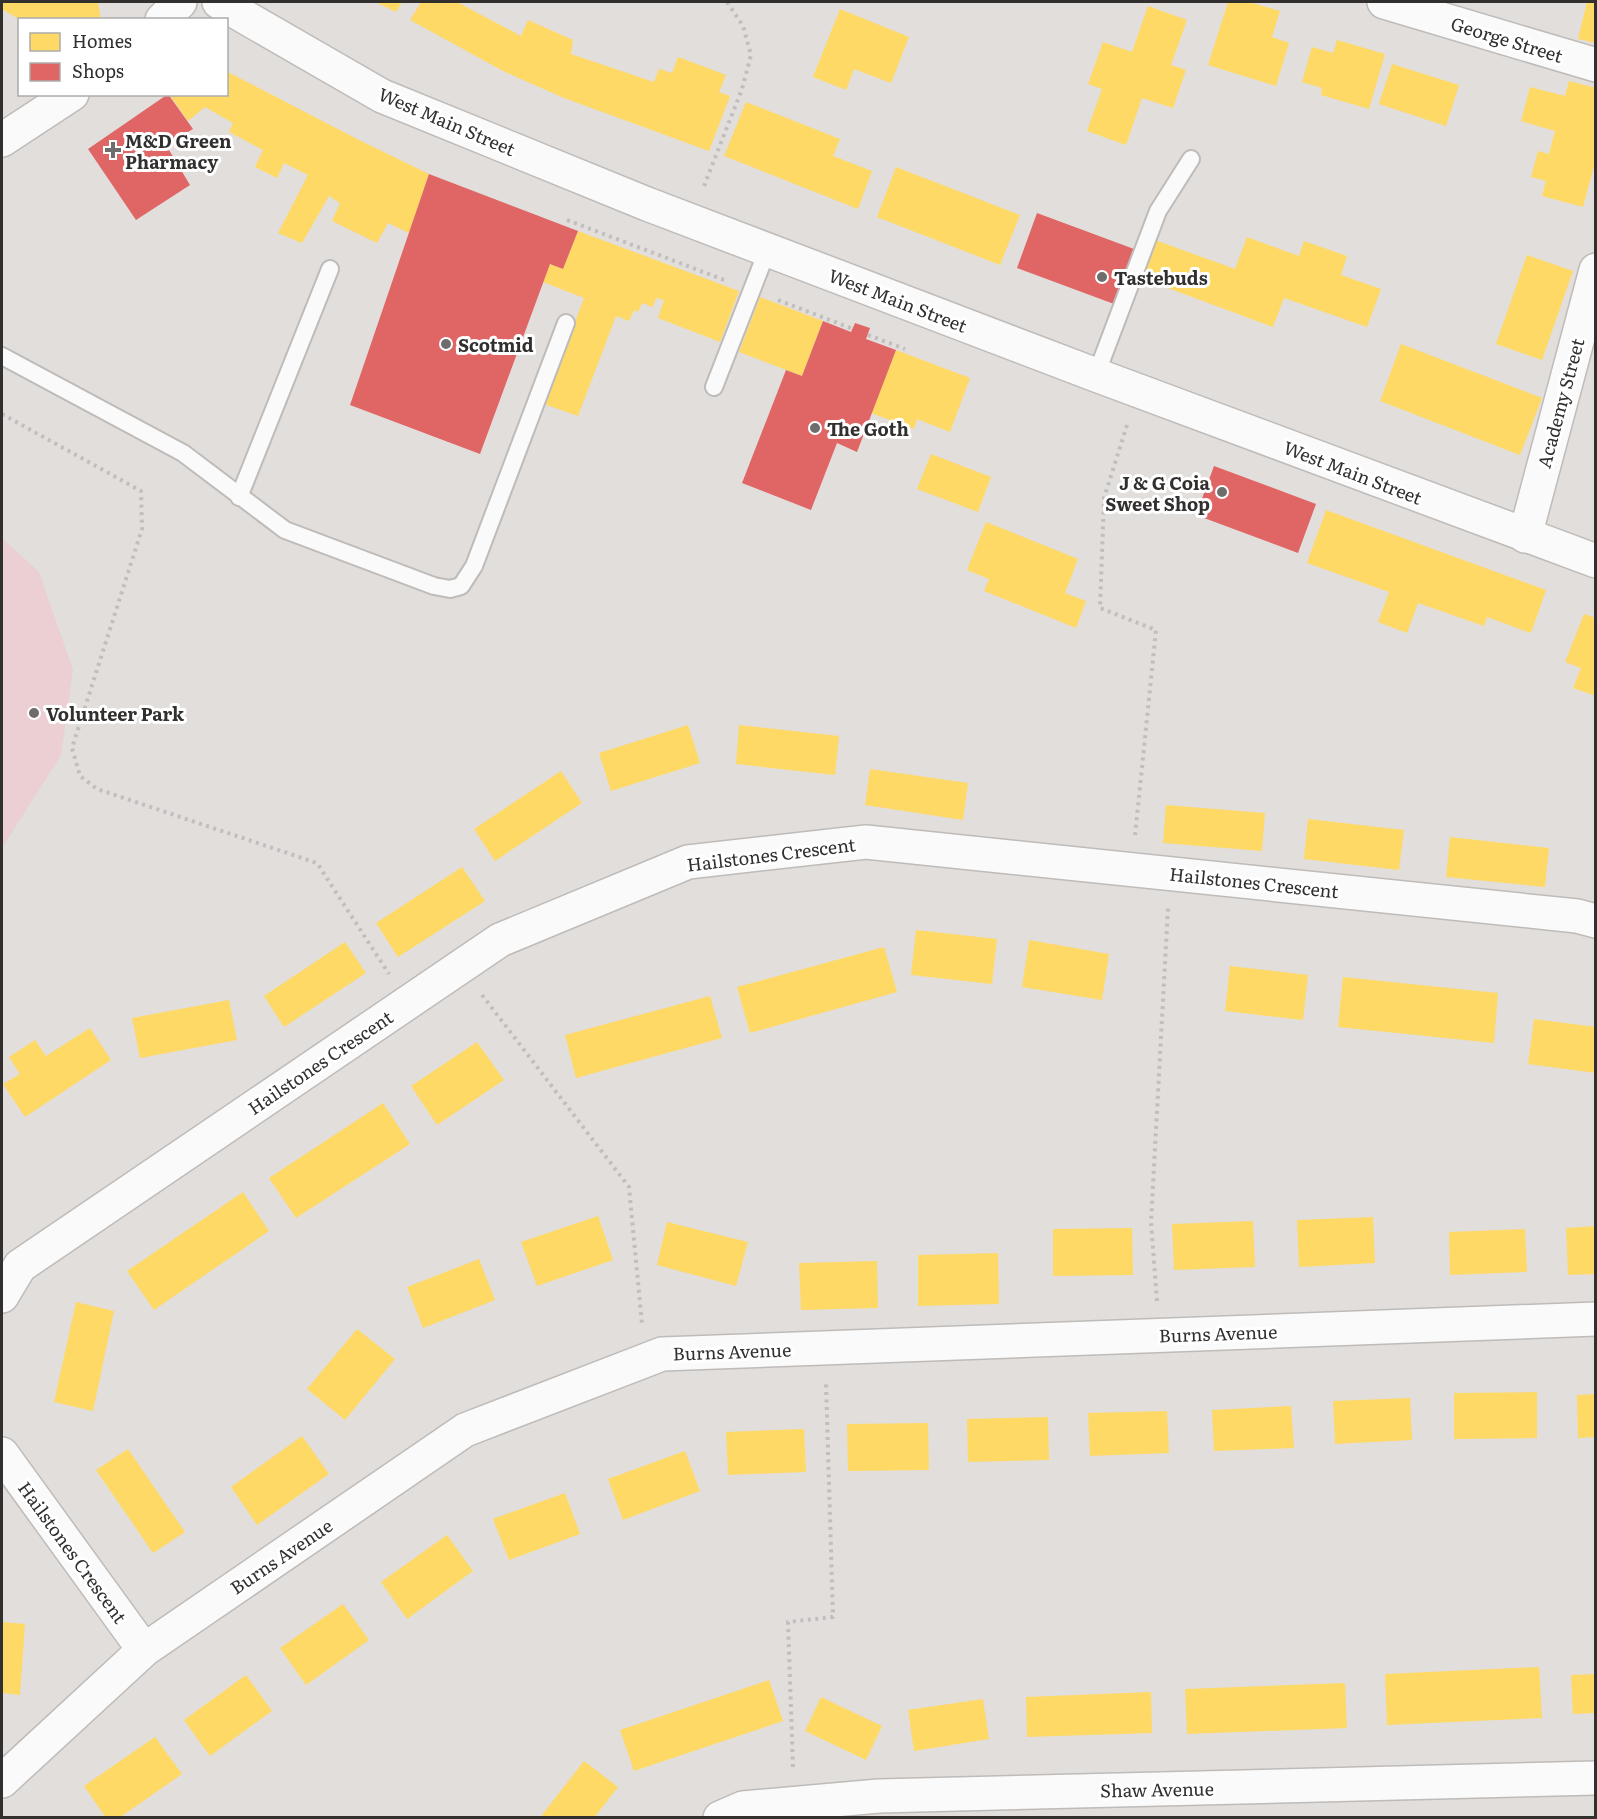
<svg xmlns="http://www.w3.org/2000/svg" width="1597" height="1819" viewBox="0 0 1597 1819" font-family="Literata,serif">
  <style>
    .green { fill: #ebcfd3 }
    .homes { fill: #ffd966 }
    .shops { fill: #e06666 }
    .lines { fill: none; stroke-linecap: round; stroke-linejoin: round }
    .lane-casing { stroke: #bebbb9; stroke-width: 20 }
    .street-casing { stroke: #bebbb9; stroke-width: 36 }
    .secondary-casing { stroke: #bebbb9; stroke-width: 36 }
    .primary-casing { stroke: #bebbb9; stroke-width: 36 }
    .path { stroke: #c0bebe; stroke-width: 4; stroke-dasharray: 3 4.5; stroke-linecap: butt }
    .lane { stroke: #fafafa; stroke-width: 16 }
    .street { stroke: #fafafa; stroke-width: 33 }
    .secondary { stroke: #fafafa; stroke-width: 33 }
    .primary { stroke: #fafafa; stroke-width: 33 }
    .poi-dot { fill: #6f6d6b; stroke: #fff; stroke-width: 2 }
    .labels { text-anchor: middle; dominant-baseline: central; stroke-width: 6; stroke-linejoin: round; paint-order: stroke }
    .street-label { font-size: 18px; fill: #32302f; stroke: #fff }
    .poi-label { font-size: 18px; font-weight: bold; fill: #32302f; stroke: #fff; text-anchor: start }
  </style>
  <rect width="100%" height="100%" fill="#e1dedb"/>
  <path class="green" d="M2,538l37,34 34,98 -12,85 -59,93z"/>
  <path class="homes" d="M2,2h96l3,18h-81l-18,-11z
    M375,2h27l-6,10z
    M421,2h36l64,34 7,-16 45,20 -2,14 83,28 5,-13 13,4 6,-16 48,18 -7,17 11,4 -21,55 -145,-53 -59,-26 -95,-52z
    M1228,2h21l31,9 -8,26 17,6 -13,43 -68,-21z
    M1587,2h9v41l-18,-4z
    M1148,6l39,14 -16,45 15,5 -13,38 -31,-10 -16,47 -39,-14 15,-42 -14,-5 15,-42 29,10z
    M840,9l69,28 -18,46 -37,-14 -8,21 -33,-13z
    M1337,40l48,14 -16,55 -48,-14 1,-7 -20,-6 10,-35 21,6z
    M1392,64l67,21 -13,41 -67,-22z
    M226,71l133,69 70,34 -20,59 -21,-10 -11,20 -45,-22 8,-18 -11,-7 -27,47 -24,-10 30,-58 -24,-12 -7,15 -22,-11 8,-17 -34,-18 4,-9 -28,-16 -17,14 -19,-27h57z
    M1569,81l27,7v71l-13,48 -41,-11 4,-15 -15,-4 7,-26 11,3 6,-23 -34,-10 9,-34 35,9z
    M746,102l94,37 -7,17 39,15 -14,38 -134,-53z
    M896,167l124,48 -20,50 -123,-48z
    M578,231l161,60 -19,51 -62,-24 6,-18 -8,-2 -3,9 -11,-4 -4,9 -4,-2 -5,11 -13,-5 -38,100 -34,-12 40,-106 -41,-16 7,-18 13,5z
    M1247,237l52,19 5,-15 43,15 -6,19 40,14 -14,38 -83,-29 -11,29 -132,-49 14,-38 80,29z
    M1527,255l46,16 -31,89 -46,-16z
    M760,297l63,24 -21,55 -63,-24z
    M1401,344l141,54 -22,57 -140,-54z
    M896,350l74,28 -20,54 -33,-13 -3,10 -43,-16z
    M931,454l60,23 -13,35 -61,-23z
    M1326,510l220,80 -15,43 -44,-16 -3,9 -66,-23 -11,30 -29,-11 11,-30 -82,-29z
    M986,522l92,37 -13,34 21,8 -10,27 -92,-37 5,-12 -22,-9z
    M1584,614l12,4v78l-23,-8 8,-20 -16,-6z
    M688,725l12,38 -89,28 -12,-38z
    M739,725l100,11 -4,39 -99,-11z
    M870,769l98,14 -5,37 -98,-15z
    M561,771l21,32 -87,58 -21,-32z
    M1166,805l99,8 -3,38 -99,-8z
    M1308,819l96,11 -5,40 -95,-11z
    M1450,837l99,11 -4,39 -99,-10z
    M462,867l23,34 -87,56 -22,-34z
    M916,930l81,9 -5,45 -81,-9z
    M1029,940l80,14 -7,46 -80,-13z
    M345,942l21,31 -82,54 -20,-31z
    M884,947l13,45 -147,41 -13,-46z
    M1230,966l78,9 -5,45 -78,-9z
    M1343,977l155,16 -4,50 -156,-16z
    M710,996l12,42 -146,40 -11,-43z
    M229,1000l8,40 -97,18 -8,-40z
    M1534,1019l62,8v46l-68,-9z
    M90,1028l21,32 -86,57 -22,-33 17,-10 -11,-17 26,-17 11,16z
    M477,1042l27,38 -67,45 -26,-39z
    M383,1103l27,41 -114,74 -27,-40z
    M243,1192l26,39 -115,79 -27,-39z
    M598,1216l15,44 -76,26 -16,-44z
    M1373,1217l2,46 -76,4 -2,-47z
    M1253,1221l2,46 -81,3 -2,-46z
    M667,1222l81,20 -12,44 -79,-21z
    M1596,1226v48l-28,1 -2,-47z
    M1132,1228l1,47 -80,1v-47z
    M1525,1229l2,43 -77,3 -1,-43z
    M998,1253l1,51 -81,2v-51z
    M479,1259l16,41 -72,28 -16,-41z
    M877,1261l1,47 -77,2 -2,-47z
    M76,1302l38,9 -21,100 -39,-9z
    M357,1329l38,30 -50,61 -38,-31z
    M1537,1392v46l-83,1v-46z
    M1596,1394v43l-18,1 -1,-43z
    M1410,1398l2,42 -77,4 -2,-43z
    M1291,1406l3,42 -80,3 -2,-41z
    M1167,1411l2,42 -79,3 -2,-43z
    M1048,1417l1,43 -81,2 -1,-43z
    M928,1423l1,47 -81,1 -1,-47z
    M804,1429l2,43 -78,3 -2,-43z
    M302,1436l27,38 -72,51 -26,-38z
    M128,1449l57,83 -32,21 -57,-83z
    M685,1451l15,40 -77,29 -15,-41z
    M565,1493l15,41 -71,26 -16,-41z
    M447,1535l26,36 -66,48 -26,-37z
    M343,1604l26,36 -63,45 -26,-37z
    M2,1622l23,2 -5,71 -18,-2z
    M1539,1667l3,51 -155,7 -2,-51z
    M1596,1674v39l-23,1 -2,-39z
    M246,1675l26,36 -62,45 -26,-36z
    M769,1680l14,41 -149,50 -14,-41z
    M1345,1683l2,45 -160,6 -2,-45z
    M1151,1692l1,41 -125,4 -1,-40z
    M821,1697l61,29 -16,34 -61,-29z
    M983,1699l6,40 -75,12 -6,-41z
    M155,1737l27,37 -63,44h-13l-22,-32z
    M584,1761l34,26 -24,31h-49l-3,-3z"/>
  <path class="shops" d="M168,94l25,35 -27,16 24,40 -54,35 -48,-71z
    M429,174l149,57 -15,38 -13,-5 -70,190 -130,-49z
    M1037,213l97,36 -20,55 -97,-36z
    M823,321l28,11 4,-9 15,5 -4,11 30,11 -39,102 -20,-9 -26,67 -69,-27 44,-113 16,6z
    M1214,466l102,38 -18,49 -102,-38z"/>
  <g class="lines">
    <defs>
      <path id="lane" d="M2,356l181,97 102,77 149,56 16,3 11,-3 13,-20 92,-243
        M1096,375l62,-164 33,-52
        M714,387l53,-136
        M239,497l91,-228"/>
      <path id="street" d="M1384,2l212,63
        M1525,536l71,-266
        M2,1296l18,-30 480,-326 188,-78 178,-20 711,74 19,5
        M2,1454l142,196
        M2,1781l142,-131 321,-220 197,-76 934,-35
        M720,1818l23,-10 136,-12 717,-18"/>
      <path id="secondary" d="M162,20l18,-18
        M2,140l70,-46"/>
      <path id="primary" d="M219,2l163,94 265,108 449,171 500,186"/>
    </defs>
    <use href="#lane" class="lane-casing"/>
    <use href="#street" class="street-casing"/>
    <use href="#secondary" class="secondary-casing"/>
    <use href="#primary" class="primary-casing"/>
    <path class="path" d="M704,186l38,-97 9,-34 -8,-29 -16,-24
      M567,220l160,61
      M778,300l75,29
      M868,335l37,14
      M2,414l139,77 1,38 -70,219 8,28 17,13 220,74 72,111
      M1127,425l-23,73 -4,110 56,22 -21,206
      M482,995l147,192 13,137
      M1157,1301l-6,-79 17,-314
      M793,1767l-5,-145 45,-5 -7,-234"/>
    <use href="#lane" class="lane"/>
    <use href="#street" class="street"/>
    <use href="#secondary" class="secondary"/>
    <use href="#primary" class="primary"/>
  </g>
  <g class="poi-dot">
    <path d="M110 141h6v6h6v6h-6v6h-6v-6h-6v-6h6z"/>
    <circle cx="1102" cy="277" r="6"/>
    <circle cx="446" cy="344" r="6"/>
    <circle cx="815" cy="428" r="6"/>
    <circle cx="1222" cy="492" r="6"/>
    <circle cx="34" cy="713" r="6"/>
  </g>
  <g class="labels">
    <g class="street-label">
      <text transform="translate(1507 39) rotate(17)">George Street</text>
      <text transform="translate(447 121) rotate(23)">West Main Street</text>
      <text transform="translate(898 300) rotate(21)">West Main Street</text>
      <text transform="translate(1560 403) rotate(-75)">Academy Street</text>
      <text transform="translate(1353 472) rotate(21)">West Main Street</text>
      <text transform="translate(771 854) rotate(-7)">Hailstones Crescent</text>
      <text transform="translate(1254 882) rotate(6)">Hailstones Crescent</text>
      <text transform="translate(320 1062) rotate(-34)">Hailstones Crescent</text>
      <text transform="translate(1218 1333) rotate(-2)">Burns Avenue</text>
      <text transform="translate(732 1351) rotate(-2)">Burns Avenue</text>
      <text transform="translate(73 1552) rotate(54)">Hailstones Crescent</text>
      <text transform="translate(281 1556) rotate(-34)">Burns Avenue</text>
      <text transform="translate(1157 1789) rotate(-1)">Shaw Avenue</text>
    </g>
    <g class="poi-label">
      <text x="125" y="140">M&amp;D Green<tspan x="125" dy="21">Pharmacy</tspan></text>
      <text x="1114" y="277">Tastebuds</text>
      <text x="458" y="344">Scotmid</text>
      <text x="827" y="428">The Goth</text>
      <text x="1210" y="482" text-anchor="end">J &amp; G Coia<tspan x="1210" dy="21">Sweet Shop</tspan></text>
      <text x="46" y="713">Volunteer Park</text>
    </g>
  </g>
  <rect width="1597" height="1819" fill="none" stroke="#32302f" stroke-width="6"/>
  <rect x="18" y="18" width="210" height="78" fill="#ffffff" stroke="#adacac" stroke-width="1.5"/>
  <rect x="30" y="33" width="30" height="18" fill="#ffd966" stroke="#adacac" stroke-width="1.5"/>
  <text x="72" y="48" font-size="18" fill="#32302f">Homes</text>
  <rect x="30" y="63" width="30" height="18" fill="#e06666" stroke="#adacac" stroke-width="1.5"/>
  <text x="72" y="78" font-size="18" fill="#32302f">Shops</text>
</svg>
